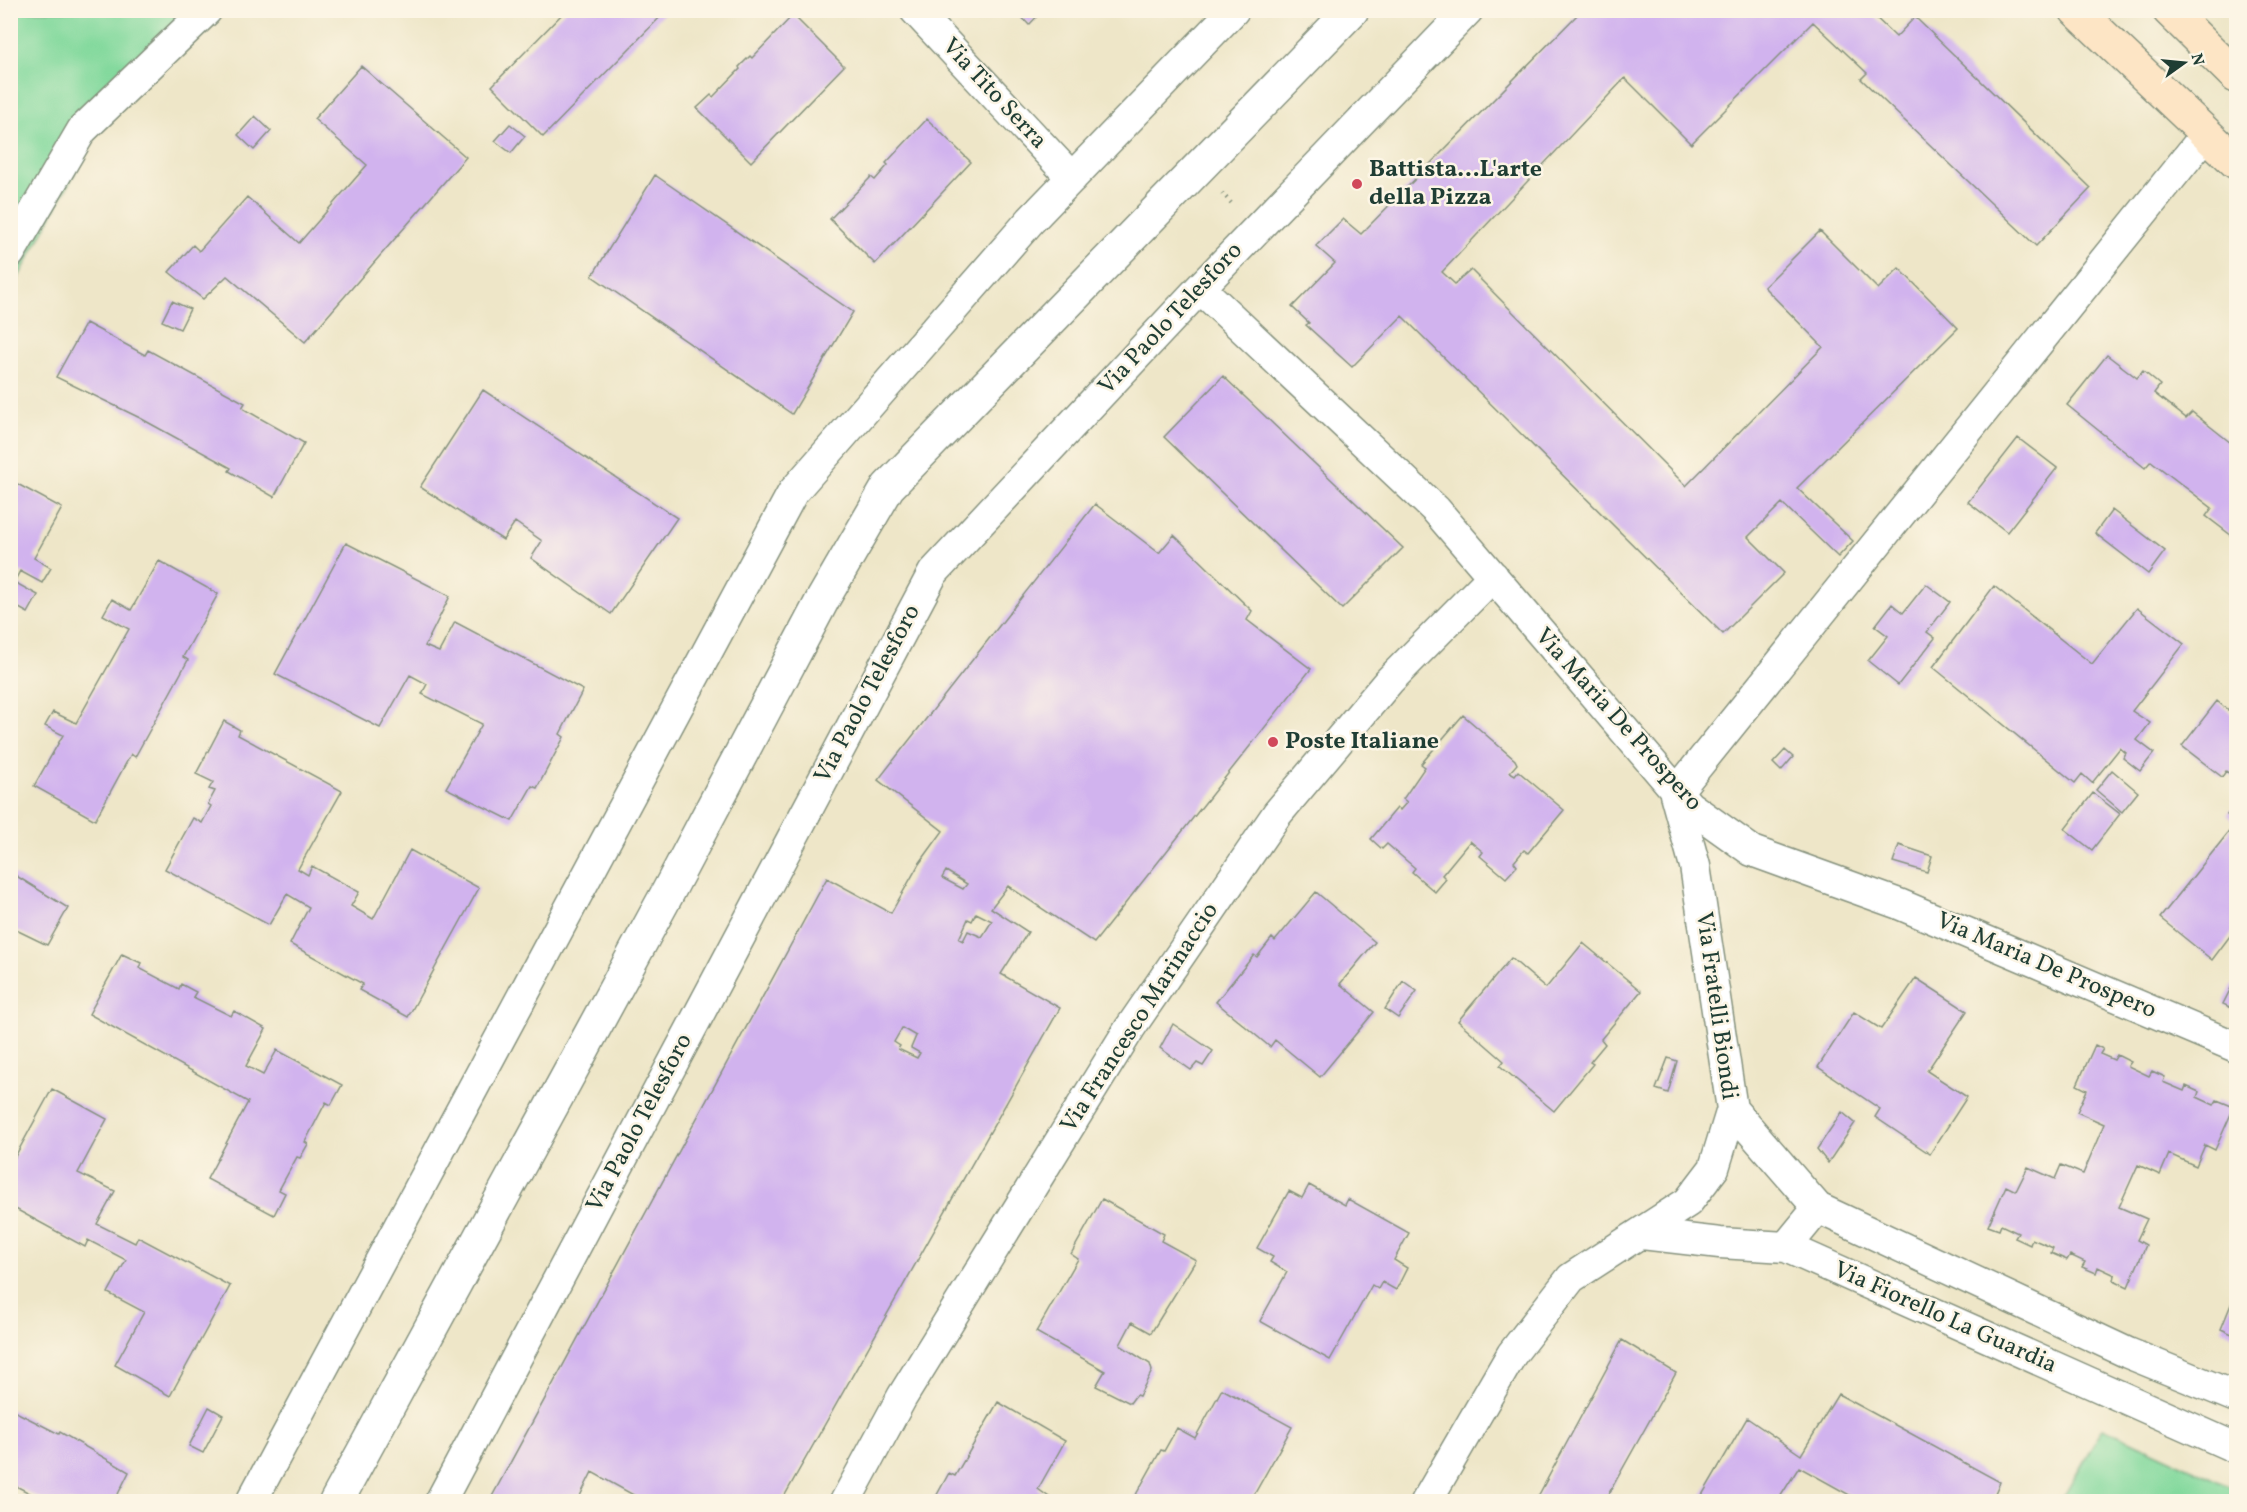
<svg xmlns="http://www.w3.org/2000/svg" width="2247" height="1512" viewBox="0 0 2247 1512" font-family="Vollkorn,serif">
  <style>
    .green { fill: #83d99d; stroke: #518b68; stroke-width: 1.5 }
    .building { fill: #d1b3ee; fill-rule: evenodd }
    .lines { fill: none; stroke-linecap: round; stroke-linejoin: round }
    .minor-casing { stroke: #86927e; stroke-width: 33 }
    .tertiary-casing { stroke: #86927e; stroke-width: 36 }
    .secondary-casing { stroke: #86927e; stroke-width: 36 }
    .path { stroke: #86927e; stroke-width: 4; stroke-dasharray: 1.5 4.5; stroke-linecap: butt }
    .minor { stroke: #fff; stroke-width: 30 }
    .tertiary { stroke: #fff; stroke-width: 33 }
    .secondary { stroke: #fde5c5; stroke-width: 33 }
    .poi-dot { fill: #d1495b; stroke: #fcf5e5; stroke-width: 2 }
    .labels { text-anchor: middle; dominant-baseline: central; stroke-width: 5; stroke-linejoin: round; paint-order: stroke }
    .street-label { font-size: 24px; fill: #1f3d34; stroke: #fcf5e5 }
    .poi-label { font-size: 24px; font-weight: bold; fill: #1f3d34; stroke: #fcf5e5; text-anchor: start }
  </style>
  <rect width="100%" height="100%" fill="#fcf5e5"/>
  <filter id="ink" filterUnits="userSpaceOnUse"><feTurbulence type="fractalNoise" baseFrequency=".0167" numOctaves="2"/><feDisplacementMap in="SourceGraphic" scale="12" xChannelSelector="R" yChannelSelector="G"/><feConvolveMatrix kernelMatrix="1 2 1 2 8 2 1 2 1" color-interpolation-filters="sRGB"/></filter>
  <filter id="wash" filterUnits="userSpaceOnUse"><feTurbulence type="fractalNoise" baseFrequency=".008" numOctaves="4" result="noise"/><feDisplacementMap in="SourceGraphic" scale="24" xChannelSelector="R" yChannelSelector="G"/><feGaussianBlur stdDeviation="1.35" result="paint"/><feColorMatrix in="noise" values="0 0 0 0 0 0 0 0 0 0 0 0 0 0 0 0 0 1.4 0 .05"/><feComposite in="paint" operator="in"/></filter>
  <g filter="url(#wash)">
    <rect width="100%" height="100%" fill="#eee6c8"/>
    <path class="green" d="M11,11h190l-140,145 16,13 -66,122z
      M2103,1428l133,61v12h-175z"/>
    <g id="blocks">
      <path class="building" d="M566,10h101l-124,127 -51,-51z
        M1015,10h28l-14,15z
        M1582,10h286l28,27 19,-20 176,171 -55,58 -175,-167 6,-6 -54,-51 -122,122 -66,-66 -183,194 13,12 16,-14 215,216 137,-139 -59,-60 56,-56 58,58 21,-21 59,60 -161,160 56,53 -15,16 -56,-54 -34,34 36,36 -61,61 -321,-318 -50,51 -46,-42 3,-2 -17,-16 43,-44 -19,-17 27,-27 18,15z
        M793,15l51,51 -93,96 -54,-54 14,-13 2,2 27,-28 -1,-2 11,-11 2,2z
        M361,66l105,91 -161,185 -78,-66 -24,23 -34,-27 24,-27 6,6 48,-54 52,46 68,-78 -53,-46z
        M255,116l16,15 -17,19 -16,-15z
        M927,119l44,43 -96,102 -45,-45 41,-42 4,3 13,-15 -2,-2z
        M510,124l15,12 -14,17 -16,-12z
        M655,175l198,137 -61,102 -200,-138z
        M172,301l18,8 -10,20 -18,-8z
        M86,323l59,32 3,-5 97,53 -3,5 62,35 -30,54 -45,-26 2,-3 -91,-50 -84,-41z
        M2107,355l30,23 6,-7 17,14 -6,8 32,25 6,-6 44,35v92l-30,-23 6,-8 -61,-47 -6,7 -78,-63z
        M1223,376l180,172 -61,61 -178,-172z
        M483,390l194,128 -66,96 -80,-56 11,-17 -27,-19 -12,18 -83,-53z
        M2018,438l39,30 -50,64 -39,-30z
        M10,480l52,28 -28,50 17,10 -9,15 -22,-12 -6,11 24,13 -10,18 -18,-10z
        M1095,504l64,49 15,-18 78,76 -5,9 64,49 -217,274 -86,-57 -17,22 37,24 -27,42 59,34 -279,494h-135l-54,-30 -15,30h-88l338,-624 64,35 28,-49 24,-33 -65,-51zM946,871l21,13 -4,5 -21,-11zM976,913l16,8 -10,16 -14,-6 -5,10 -4,-2 9,-20 4,2zM902,1028l14,8 -5,12 9,5 -3,5 -19,-9 2,-3 -6,-4z
        M2112,510l53,41 -17,23 -53,-41z
        M346,543l104,53 -25,50 14,6 16,-30 128,68 -23,44 4,3 -27,51 -5,-2 -20,35 -66,-33 36,-64 -60,-30 5,-10 -17,-9 -30,53 -105,-54z
        M159,561l59,33 -35,63 5,3 -53,97 -4,-3 -36,66 -61,-34 29,-51 -18,-9 8,-14 23,11 53,-94 -26,-14 9,-16 19,11z
        M1926,584l24,18 -23,30 8,6 -37,47 -30,-24 20,-25 -13,-10 17,-22 11,9z
        M1994,586l98,78 45,-56 47,36 -52,67 18,12 -13,17 17,13 -14,18 -17,-13 3,-5 -6,-5 -28,35 -10,-9 -7,9 -142,-116z
        M2217,701l19,16v62l-10,-8 -4,6 -40,-31z
        M1463,715l52,45 2,4 -7,8 5,3 3,-4 46,39 -36,43 -4,-3 -10,12 3,4 -11,12 -26,-22 3,-4 -13,-11 -28,34 4,4 -11,13 -23,-20 3,-4 -28,-24 -5,5 -11,-10 26,-31 3,2 7,-8 -4,-3 22,-32 -4,-3z
        M224,721l16,9 -2,5 104,56 -44,78 10,6 4,-9 47,26 -8,14 22,13 37,-69 69,38 -71,129 -49,-27 4,-6 -73,-40 19,-37 -22,-13 -18,31 -104,-56 28,-51 9,5 9,-17 -3,-2 7,-13 -6,-2 4,-7 -17,-8z
        M1785,750l8,7 -12,14 -8,-8z
        M2112,770l26,22 -16,20 -26,-22z
        M2093,793l27,21 -28,36 -27,-21z
        M2236,804v18l-9,-7z
        M2236,823v105l-24,32 -52,-42z
        M1899,845l33,11 -5,16 -34,-10z
        M10,872l58,36 -21,37 -37,-18z
        M1316,892l59,50 -35,42 34,28 -54,65 -45,-37 -5,7 -54,-45 38,-47 3,2 15,-19 3,3z
        M1583,943l58,48 -40,48 4,5 -15,18 3,2 -39,47 -54,-45 4,-5 -46,-40 53,-63 35,30z
        M122,954l19,9 -2,5 40,21 2,-5 15,8 -3,5 38,19 3,-5 32,18 -20,37 17,9 14,-25 65,35 -11,20 -5,-3 -21,40 3,2 -8,14 -3,-1 -18,33 6,3 -11,22 -67,-36 41,-77 -159,-88z
        M1916,978l51,33 -40,60 40,26 -37,57 -55,-37 5,-8 -62,-42 36,-55 27,17z
        M1403,981l14,10 -19,27 -13,-9z
        M2233,984l3,2v24l-13,-6z
        M1173,1024l40,27 -10,15 -6,-3 -6,7 -31,-22z
        M2095,1045l8,4 -3,5 14,6 3,-5 14,7 -3,4 21,10 3,-5 13,6 -2,5 21,9 2,-5 13,6 -2,5 17,8 3,-5 17,7 -19,43 -10,-5 -9,21 -27,-12 -9,21 -22,-10 -19,42 28,12 -10,21 9,5 -18,42 -14,-7 1,-5 -17,-8 -2,6 -14,-6 3,-5 -15,-7 -3,5 -16,-7 2,-5 -21,-9 -2,6 -15,-7 3,-5 -17,-8 -2,5 -11,-4 18,-40 10,5 12,-24 27,12 6,-14 22,9 21,-50 -27,-12 10,-22 -10,-5z
        M1668,1058l9,3 -9,32 -12,-4z
        M52,1089l55,30 -29,54 37,18 -18,33 38,19 3,-6 92,49 -60,110 -55,-31 29,-53 -36,-19 18,-33 -38,-20 -3,7 -75,-41v-40z
        M1842,1112l13,11 -27,40 -11,-14z
        M1309,1185l36,20 3,-6 61,34 -15,27 13,8 -11,22 -14,-8 -4,7 -6,-4 -42,75 -70,-39 27,-49 -17,-10 3,-5 -16,-9 32,-57 13,7z
        M1102,1199l62,35 -3,7 35,19 -45,73 -19,-11 -12,23 30,19 2,7 -13,25 -3,-1 -6,8 -34,-17 9,-15 -69,-39 42,-73 -7,-5z
        M2236,1292v36l-2,7 -13,-6z
        M1622,1340l54,33 -72,129h-69z
        M1222,1389l70,38 -42,75 -117,-2 28,-50 3,1 13,-23 18,10z
        M1838,1394l162,88 -9,20h-129l-63,-35 -22,35h-79l49,-84 54,37z
        M998,1402l67,39 -27,48 18,13h-123l16,-29 6,3z
        M209,1407l14,8 -20,38 -14,-7z
        M10,1409l49,25 1,-2 69,40 -15,30h-67l-37,-19z"/>
    </g>
  </g>
  <g filter="url(#ink)">
    <use href="#blocks" fill-opacity="0" stroke="#86927e" stroke-width="1.5"/>
    <g class="lines">
      <defs>
        <path id="minor" d="M915,10l157,168
          M10,253l72,-123 125,-120
          M1200,288l236,222 253,296 63,45 147,53 337,143
          M1732,1109l86,99 310,145 108,44
          M1642,1234l78,9 66,4 450,201
          M1786,1247l32,-39
          M251,1502l542,-1010 238,-272 203,-210
          M440,1502l493,-929 267,-285 268,-278
          M845,1502l57,-105 228,-369 147,-214 112,-133 104,-105
          M1426,1502l86,-148 59,-76 117,-76 26,-34 18,-59 -37,-243 -20,-72 532,-661"/>
        <path id="tertiary" d="M336,1502l331,-608 156,-295 65,-112 464,-477"/>
        <path id="secondary" d="M2076,10l160,152
          M2169,10l67,66"/>
      </defs>
      <use href="#minor" class="minor-casing"/>
      <use href="#tertiary" class="tertiary-casing"/>
      <use href="#secondary" class="secondary-casing"/>
      <path class="path" d="M1222,193l11,12"/>
      <use href="#minor" class="minor"/>
      <use href="#tertiary" class="tertiary"/>
      <use href="#secondary" class="secondary"/>
    </g>
  </g>
  <g class="poi-dot">
    <circle cx="1357" cy="184" r="6"/>
    <circle cx="1273" cy="742" r="6"/>
  </g>
  <g class="labels">
    <g class="street-label">
      <text transform="translate(994 94) rotate(47)">Via Tito Serra</text>
      <text transform="translate(1171 319) rotate(-47)">Via Paolo Telesforo</text>
      <text transform="translate(868 694) rotate(-62)">Via Paolo Telesforo</text>
      <text transform="translate(1618 720) rotate(48)">Via Maria De Prospero</text>
      <text transform="translate(2046 966) rotate(23)">Via Maria De Prospero</text>
      <text transform="translate(1716 1006) rotate(82)">Via Fratelli Biondi</text>
      <text transform="translate(1140 1018) rotate(-57)">Via Francesco Marinaccio</text>
      <text transform="translate(640 1123) rotate(-62)">Via Paolo Telesforo</text>
      <text transform="translate(1945 1318) rotate(24)">Via Fiorello La Guardia</text>
    </g>
    <g class="poi-label">
      <text x="1369" y="170">Battista...L'arte<tspan x="1369" dy="28">della Pizza</tspan></text>
      <text x="1285" y="742">Poste Italiane</text>
    </g>
  </g>
  <rect width="2247" height="1512" fill="none" stroke="#fcf5e5" stroke-width="36"/>
  <g transform="translate(2184 63) rotate(75)" stroke="#fcf5e5" stroke-width="4.5" paint-order="stroke">
  <path d="M0-4.5L10 22L0 15L-10 22Z" fill="#1f3d34"/>
  <text y="-9" font-size="16" font-weight="bold" text-anchor="middle" fill="#1f3d34">N</text>
  </g>
</svg>
